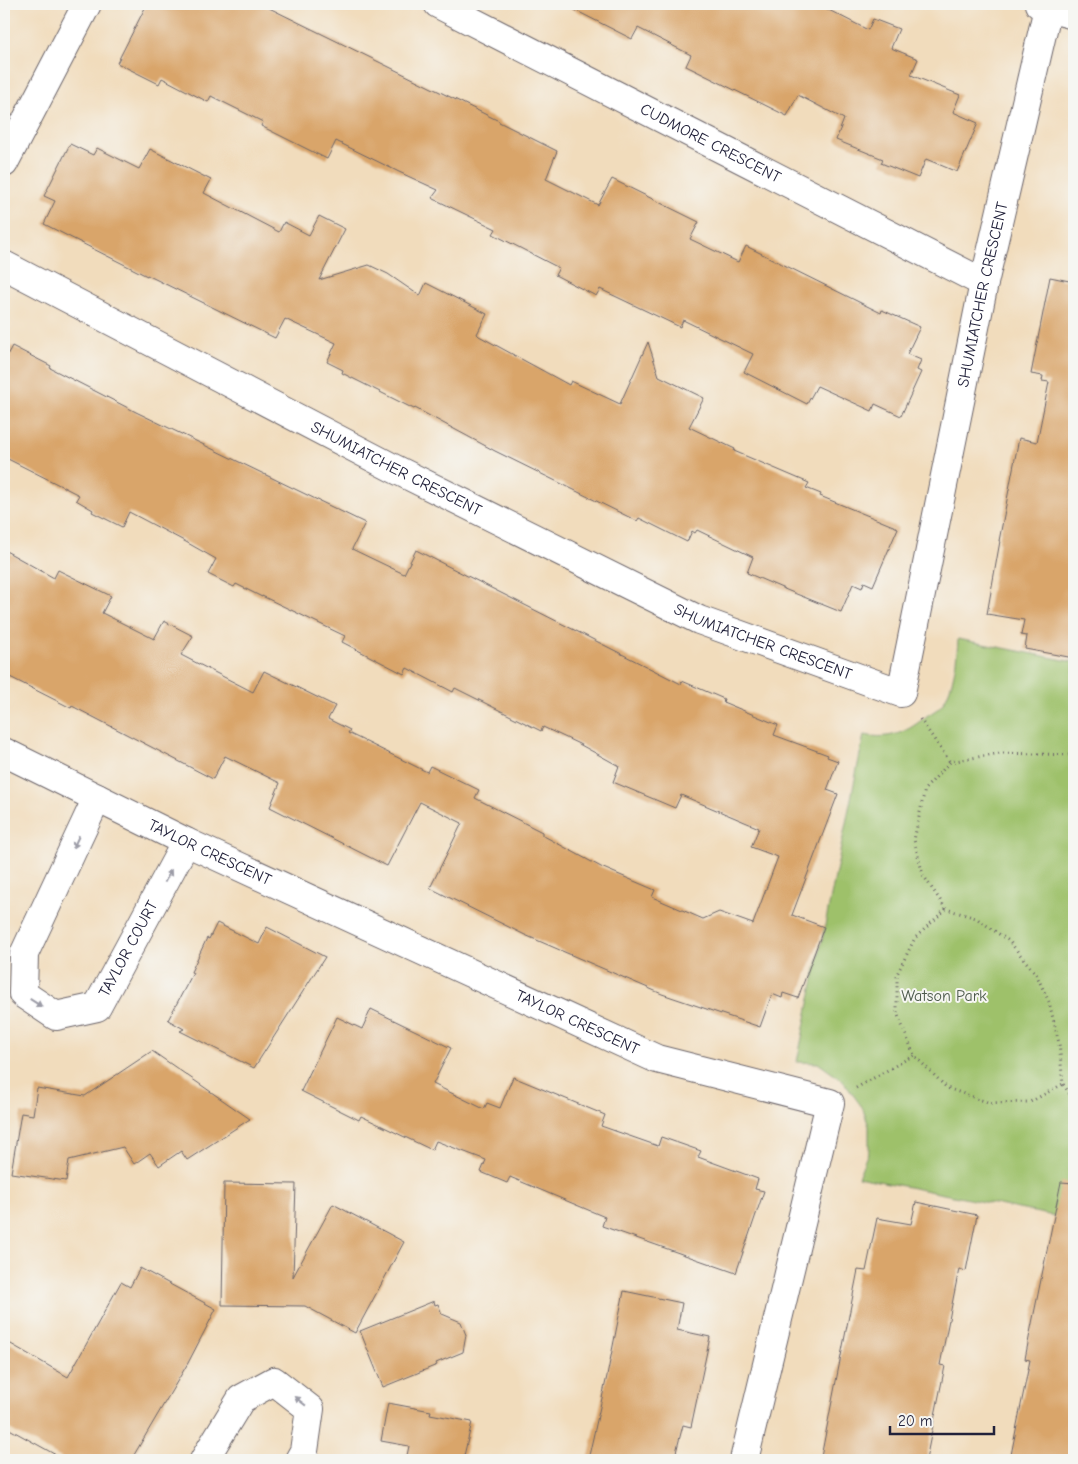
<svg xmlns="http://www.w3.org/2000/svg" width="1078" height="1464" viewBox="0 0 1078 1464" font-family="'Comic Neue',sans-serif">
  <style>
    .green { fill: #9ec16b; stroke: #607253 }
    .building { fill: #d9a56a }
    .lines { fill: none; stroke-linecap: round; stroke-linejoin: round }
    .minor-casing { stroke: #6a6368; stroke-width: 30 }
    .tertiary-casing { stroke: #6a6368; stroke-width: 30 }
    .path { stroke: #6a6368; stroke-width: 3; stroke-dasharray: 1 4; stroke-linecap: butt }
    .minor { stroke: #fff; stroke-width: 28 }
    .tertiary { stroke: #fff; stroke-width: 28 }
    .oneway { fill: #9c9ca7 }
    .labels { text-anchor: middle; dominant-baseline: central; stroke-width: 4; stroke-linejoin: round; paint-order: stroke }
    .street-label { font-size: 16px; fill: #22223b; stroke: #f6f6f2 }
    .park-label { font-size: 16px; fill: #4d5a4c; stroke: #f6f6f2 }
  </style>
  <rect width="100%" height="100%" fill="#f6f6f2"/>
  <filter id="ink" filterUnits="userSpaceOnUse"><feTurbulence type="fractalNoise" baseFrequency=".02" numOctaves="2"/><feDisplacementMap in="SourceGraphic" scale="10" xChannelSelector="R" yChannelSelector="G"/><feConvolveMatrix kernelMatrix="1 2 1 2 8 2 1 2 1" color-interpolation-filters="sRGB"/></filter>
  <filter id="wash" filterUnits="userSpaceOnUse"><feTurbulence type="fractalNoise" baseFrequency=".0096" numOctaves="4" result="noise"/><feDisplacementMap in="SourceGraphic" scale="20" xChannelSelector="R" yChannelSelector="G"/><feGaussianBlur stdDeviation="1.12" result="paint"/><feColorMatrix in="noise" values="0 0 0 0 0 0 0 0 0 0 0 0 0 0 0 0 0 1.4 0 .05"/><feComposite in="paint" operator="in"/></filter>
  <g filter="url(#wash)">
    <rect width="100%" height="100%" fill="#f1dcbc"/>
    <path class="green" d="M958,639l116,23v558l-216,-43 11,-27v-24l-7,-19 -19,-26 -25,-18 -21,-1 67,-327c28,5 43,-3 64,-20 5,-3 12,-7 15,-12 11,-17 14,-45 15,-64z"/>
    <g id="blocks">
      <path class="building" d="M147,4h114l238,117v1l58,29 -11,28 52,26 14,-26 87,43 -9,17 48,23 8,-16 135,67 1,-3 38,17 -13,27 14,6 -4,10 4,2 -20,44 -26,-12 -3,7 -55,-25 -10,18 -63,-32 9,-18 -70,-34 -3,7 -80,-38 -4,7 -41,-21 4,-7 -66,-34 3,-5 -64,-31 6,-8 -39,-18 -63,-31 -9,18 -66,-33 2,-4 -52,-26 -3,6 -46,-24 -3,6 -42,-21z
        M563,4h254l51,26 5,-11 26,10 -8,19 27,11 -7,16 49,20 -7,17 25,11 -21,49 -31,-13 -8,19 -37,-15 2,-4 -47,-19 8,-21 -46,-24 -11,21 -101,-50 5,-11 -53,-27 -6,11z
        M70,144l23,11 4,-7 42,21 11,-20 61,31 -7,13 75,39 5,-10 25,13 10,-19 26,13 -26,51 50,-15 19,9 32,22 6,-13 61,31 -10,20 2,2 90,49 2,-4 49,23 28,-62 11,34 45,22 -15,29 46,22 -1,2 75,32 -3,5 15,6 -1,2 78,32 -25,58 -9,-4 -2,6 -9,-4 -12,28 -52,-21 -42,-18 6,-16 -56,-27 -2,3 -3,-2 -5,11 -48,-24 -2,3 -142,-70 -80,-43 -1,1 -72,-36 1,-3 -16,-8 9,-19 -51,-24 -10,19 -128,-63v1l-103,-52 11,-23 -11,-5z
        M1050,277l24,5v376l-49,-9 2,-13 -6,-1 3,-15 -37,-6 13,-73h-1l20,-103 18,4 12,-60 -7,-1 1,-5 -12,-2z
        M12,346l39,20 -1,2 86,44 229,111 -13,26 52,25 12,-24 265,134 1,-3 42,18 -1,3 55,23 -4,10 54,20 -1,2 11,4 -11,29 11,4 -46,121 32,12 -26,71 -15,-5 -1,5 -10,-4 -12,33 -98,-33 -137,-59 -95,-47 32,-65 -42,-21 -33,64 -117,-59 10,-24 -55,-27 -12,23 -141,-73 -1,2 -67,-34v-124l50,28 4,-8 53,26 -9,17 52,26 10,-18 29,15 -12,19 72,37 11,-21 71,35 -7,13 22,11 -2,3 79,39 3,-6 49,24 -4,8 67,34v3l59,32 54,23 -3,7 51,22 16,-7 34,12 25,-67 -27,-10 8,-19 -78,-33 -6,13 -62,-26 6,-16 -40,-22 -36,-17 -2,4 -86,-43 -2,4 -46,-24 -3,6 -62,-32 3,-6 -83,-40v1l-26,-13 -2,3 -26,-13 8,-15 -30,-17 -57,-30 -7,15 -30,-15 1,-2 -17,-10 3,-5 -75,-38v-96z
        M217,923l42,21 8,-17 58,30 -71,111 -74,-37 4,-2 -16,-9 25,-47 -2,-1 16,-34 2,1z
        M371,1009l80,39 -18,36 51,25 3,-6 13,5 13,-31 92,38 -4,11 57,20 3,-9 40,14 -3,6 60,22 -3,10 9,2 -28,82 -134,-47 3,-9 -95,-40 -3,6 -26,-11 5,-12 -50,-19 -4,9 -71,-34 -2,4 -58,-29 36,-74 25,12z
        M152,1051l98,68 -63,41 -6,-9 -22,15 -9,-13 -16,11 -11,-17 -54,13 -3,21 -55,-8 10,-60 12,2 4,-27 48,8z
        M1061,1182l13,1v277h-64l20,-100 -5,-1 4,-21z
        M224,1183l72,1 -3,93 40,-73 71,38 -49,91 -50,-27 -83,-1z
        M916,1202l61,13 -11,56 -7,-2 -19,96 5,1 -19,94h-87l-18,-3 37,-187 8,1 11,-53 34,6z
        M140,1268l76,41 -28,54 -57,97h-66l-61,-34v-86l64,37 53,-95 9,5z
        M624,1291l58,12 -5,27 33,7 -19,90 -8,-2 -9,35h-86l19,-84z
        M434,1301l1,4 3,-1 4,10 19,8 5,13 -3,17 -27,11 1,2 -54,22 -23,-56z
        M388,1403l43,8 -1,3 42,8 -9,38h-57l3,-14 -28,-5z"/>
    </g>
  </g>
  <g filter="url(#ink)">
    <use href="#blocks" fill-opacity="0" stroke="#6a6368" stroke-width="1"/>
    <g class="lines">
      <defs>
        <g id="minor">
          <path id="s1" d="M438,4l546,279"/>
          <path d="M4,163l83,-159"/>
          <path id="s2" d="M4,265l389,203 306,152 202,73 83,-410 64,-275"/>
          <path id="s3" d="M4,752l182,90 471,217 173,44 -86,357"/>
          <path id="s4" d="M97,798l-73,156 -1,40 33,22 41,-9 89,-165"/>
          <path d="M204,1460l37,-61 33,-18 36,28 -6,42 -5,9"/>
        </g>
        <path id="tertiary" d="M1039,4l9,4 26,7"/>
      </defs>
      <use href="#minor" class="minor-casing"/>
      <use href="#tertiary" class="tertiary-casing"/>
      <path class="path" d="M920,719l30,43
        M1074,755l-74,-2 -50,9 -25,27 -11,51 9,35 23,34 30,9 33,23 27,33 13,28 10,41 4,41 11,16
        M946,909l-31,29 -18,36v39l17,42 33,33 43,15 40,-1 33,-18
        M856,1088l58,-33"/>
      <use href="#minor" class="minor"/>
      <use href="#tertiary" class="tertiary"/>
    </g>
    <defs><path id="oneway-solid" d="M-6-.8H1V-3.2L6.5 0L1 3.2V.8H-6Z" transform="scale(1.25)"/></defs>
    <g class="oneway">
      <use href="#oneway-solid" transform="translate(76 842) rotate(115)"/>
      <use href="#oneway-solid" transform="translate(168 876) rotate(-62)"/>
      <use href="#oneway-solid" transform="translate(36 1003) rotate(33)"/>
      <use href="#oneway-solid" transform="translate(300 1401) rotate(-142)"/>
    </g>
  </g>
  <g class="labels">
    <g class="street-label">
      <text stroke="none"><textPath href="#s1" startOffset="306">CUDMORE CRESCENT</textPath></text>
      <text stroke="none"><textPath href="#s2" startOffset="1402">SHUMIATCHER CRESCENT</textPath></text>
      <text stroke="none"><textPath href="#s2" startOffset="442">SHUMIATCHER CRESCENT</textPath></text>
      <text stroke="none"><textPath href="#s2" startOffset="848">SHUMIATCHER CRESCENT</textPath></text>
      <text stroke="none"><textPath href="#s3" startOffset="229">TAYLOR CRESCENT</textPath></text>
      <text stroke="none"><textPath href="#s4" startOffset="360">TAYLOR COURT</textPath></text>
      <text stroke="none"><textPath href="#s3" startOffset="634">TAYLOR CRESCENT</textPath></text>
    </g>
    <g class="park-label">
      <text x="944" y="996">Watson Park</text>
    </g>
  </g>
  <rect width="1078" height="1464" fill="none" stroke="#f6f6f2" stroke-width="20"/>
  <path d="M890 1426v8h104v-8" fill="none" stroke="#22223b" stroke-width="2.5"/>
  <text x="898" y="1426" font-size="15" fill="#22223b" stroke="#f6f6f2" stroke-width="4" paint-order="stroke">20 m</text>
</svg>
